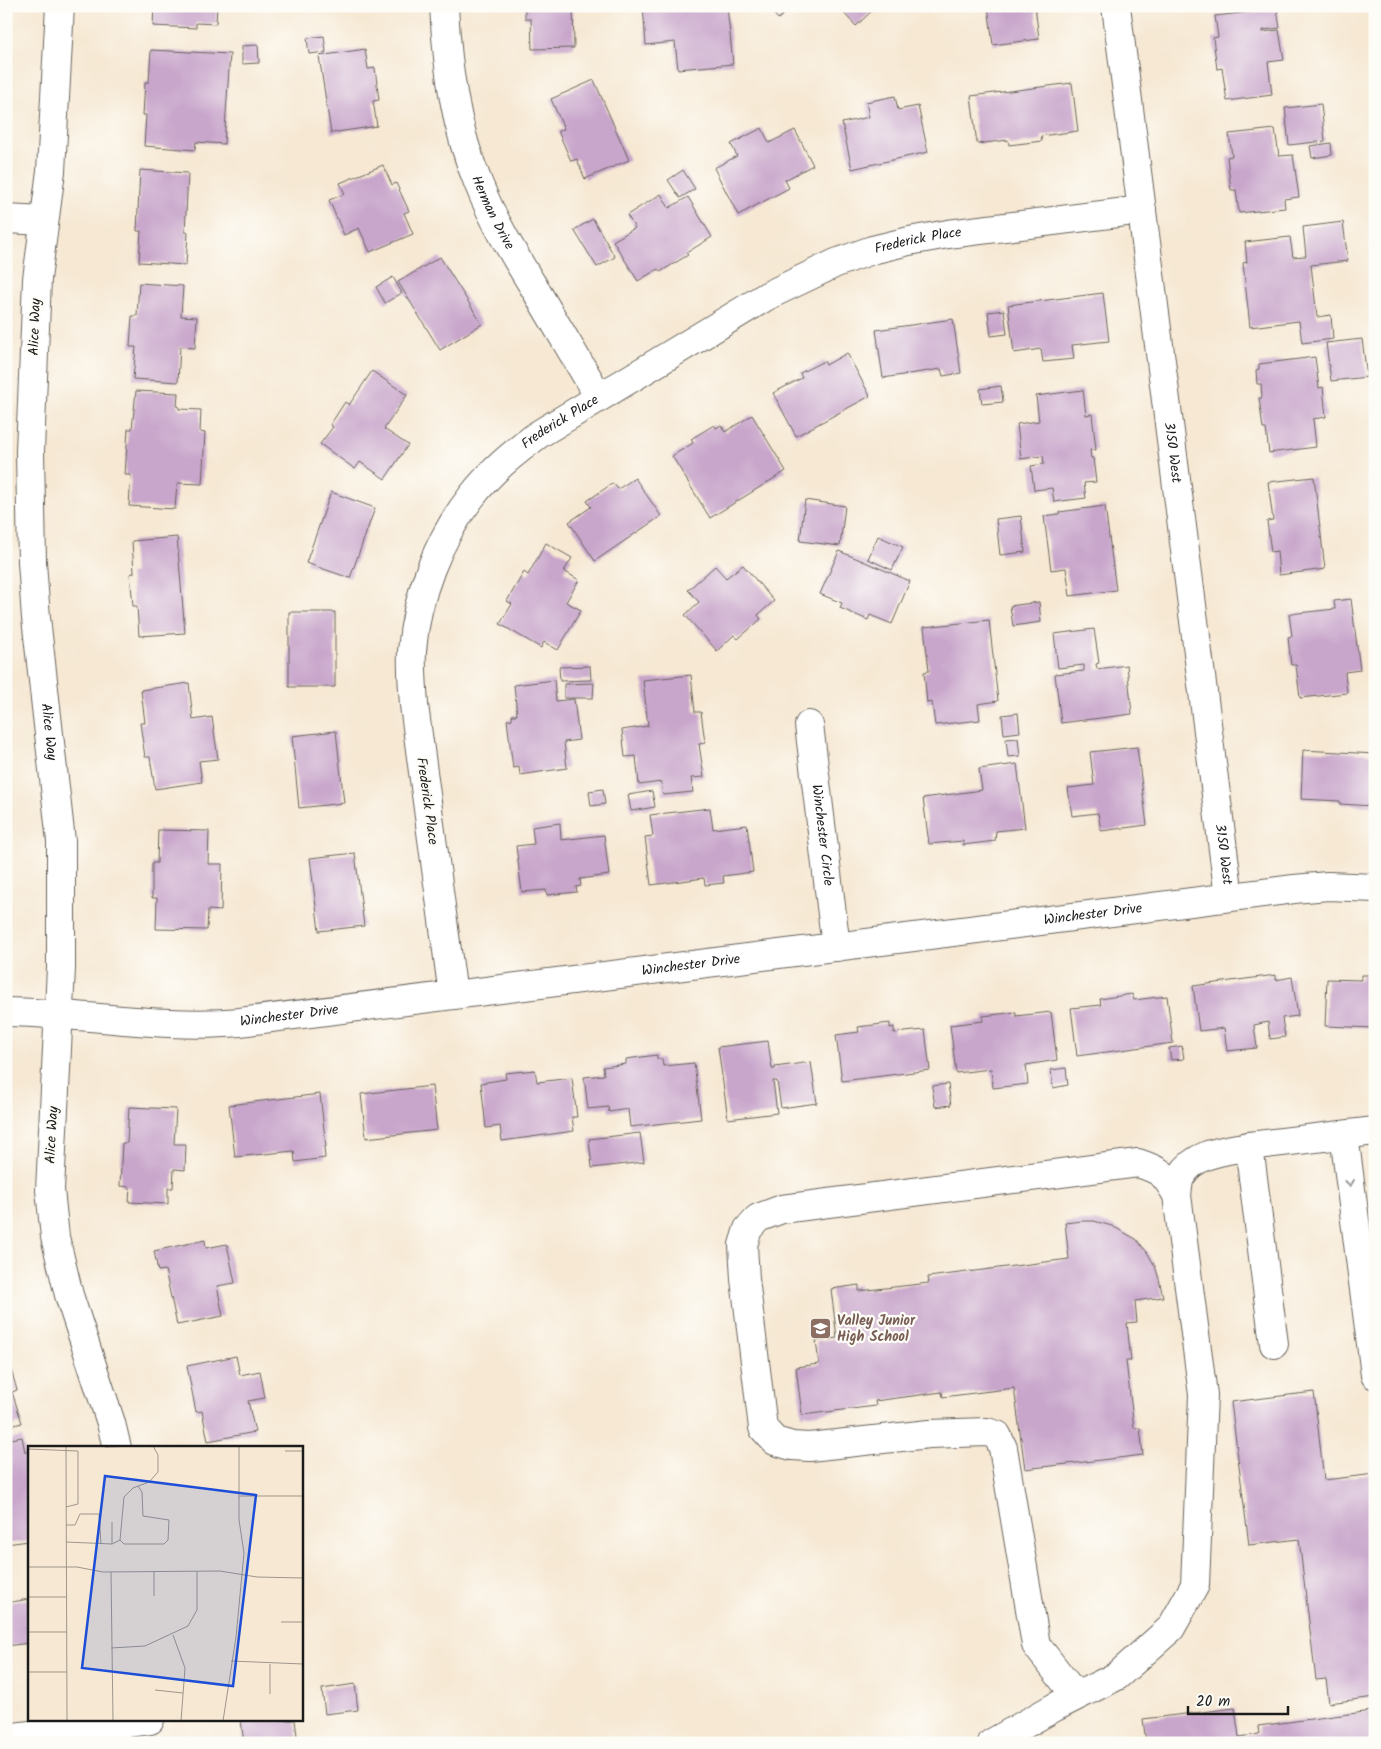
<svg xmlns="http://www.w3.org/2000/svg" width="1381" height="1749" viewBox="0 0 1381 1749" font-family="Kalam,sans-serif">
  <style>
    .building { fill: #c8a5cb }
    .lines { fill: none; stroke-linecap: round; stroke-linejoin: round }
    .minor-casing { stroke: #68635c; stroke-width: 30 }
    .minor { stroke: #fff; stroke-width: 28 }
    .oneway { stroke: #999 }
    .labels { text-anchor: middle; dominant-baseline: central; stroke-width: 4.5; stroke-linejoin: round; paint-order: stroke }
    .street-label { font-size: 14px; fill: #1c1c1c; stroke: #fdfcf7 }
    .education-label { font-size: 14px; font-weight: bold; fill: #785e54; stroke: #fdfcf7; text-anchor: start }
    .inset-road { fill: none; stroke: #9f968a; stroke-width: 1 }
    .view { fill: #1d4ed8; fill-opacity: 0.15; stroke: #1d4ed8; stroke-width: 2.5 }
    .inset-edge { fill: none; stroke: #1c1c1c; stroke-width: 2.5 }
  </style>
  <rect width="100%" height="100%" fill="#fdfcf7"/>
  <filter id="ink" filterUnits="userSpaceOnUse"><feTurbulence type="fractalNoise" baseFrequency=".02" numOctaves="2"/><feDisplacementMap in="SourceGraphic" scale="10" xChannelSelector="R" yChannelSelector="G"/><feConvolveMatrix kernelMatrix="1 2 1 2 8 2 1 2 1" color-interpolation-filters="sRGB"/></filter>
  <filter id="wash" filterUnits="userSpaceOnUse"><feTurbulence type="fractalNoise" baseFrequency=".0096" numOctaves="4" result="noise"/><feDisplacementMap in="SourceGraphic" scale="20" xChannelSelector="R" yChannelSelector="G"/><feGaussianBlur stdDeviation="1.12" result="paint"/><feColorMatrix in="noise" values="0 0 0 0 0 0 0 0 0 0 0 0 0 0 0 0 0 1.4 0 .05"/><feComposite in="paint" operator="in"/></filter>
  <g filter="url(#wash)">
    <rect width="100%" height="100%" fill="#f6e8d3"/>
    <g id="blocks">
      <path class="building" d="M154,6h63l-1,18 -20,-1v5l-43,-2z
        M315,6h50v2l-50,1z
        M525,6h48l1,42 -42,1 -1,-30h-6z
        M643,6h84l6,58 -55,5 -3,-27 -29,3z
        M767,6h27l-16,13z
        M837,6h40l-21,20z
        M988,6h47l4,33 -46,6z
        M1277,9l3,19 -17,2v2l16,-2 5,30 -16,2 4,33 -45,6 -5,-33 -5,1 -4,-31 5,-1 -3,-21z
        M324,36l2,16 -17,2 -2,-16z
        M258,45l1,18 -17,1v-18z
        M365,49l3,20 7,-1 4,32 -6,1 4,25 -46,7 -12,-77z
        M151,50l79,4 -6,90 -28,-2 -1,8 -51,-4 2,-31h-3l2,-33h4z
        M594,80l35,80 -44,19 -8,-20 -6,2 -13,-30 6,-2 -13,-30z
        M1072,83l6,48 -37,5 1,5 -33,4 -1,-5 -31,4 -6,-48z
        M895,96l3,14 20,-4 10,46 -76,17 -10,-46 27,-6 -3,-15z
        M1321,104l4,37 -36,4 -4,-37z
        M762,128l7,15 26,-13 18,35 -28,15 4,8 -51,27 -24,-47 23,-12 -6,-12z
        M1275,129l4,27 14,-1 6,42 -15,2 1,9 -46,5 -3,-23h-5l-4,-33 5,-1 -3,-22z
        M1331,143l1,12 -20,3 -2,-12z
        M383,165l9,20 4,-2 13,28 -5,2 9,21 -43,18 -11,-24 -15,7 -15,-35 16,-6 -5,-11z
        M140,170l48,3 -3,59h3l-2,33 -47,-3 2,-31h-4z
        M683,170l12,19 -15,9 -12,-18z
        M661,194l8,14 19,-11 24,40 -26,16 2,2 -28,17 -2,-3 -20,12 -25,-40 22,-13 -8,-13z
        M593,219l22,38 -18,10 -23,-37z
        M1343,222l5,39 -37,4 6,52 14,-2 2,24 -31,4 -3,-22 -49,6 -7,-64 4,-1 -2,-20 45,-5 3,20 13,-1 -3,-29z
        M440,257l42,67 -42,26 -42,-68z
        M393,277l9,16 -17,10 -9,-16z
        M139,283l44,3 -2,30 16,1 -2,31 -15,-1 -2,35 -45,-3 3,-32h-6l2,-31h5z
        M1103,293l6,48 -37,4 2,14 -31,3 -2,-13 -27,4 -6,-48z
        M1004,310l3,24 -16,2 -3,-24z
        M953,319l8,54 -18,3 -2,-7 -58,9 -7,-48z
        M1362,339l5,38 -36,4 -5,-38z
        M847,353l23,43 -74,40 -23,-43 29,-15 -2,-5 24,-12 2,4z
        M1315,357l4,31 4,-1 3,30 -13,2 3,28 -47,6 -3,-24h-3l-4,-31h3l-1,-14h-4l-1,-14 3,-1v-5z
        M372,371l35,24 -23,34 24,16 -23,34 -25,-17 -5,7 -35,-25 13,-17 -3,-2 15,-23 4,3z
        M1001,386l2,16 -21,2 -2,-15z
        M1083,390l3,25 6,-1 4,36h-6l1,8h2l3,24 -12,1 2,15 -32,4 -2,-14 -18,2 -3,-24 13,-2 -1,-8 -22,3 -4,-35 22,-3 -3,-25z
        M136,391l42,2 -1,14 2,-1v3l22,1 -1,22 5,1 -3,51 -25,-1 -2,26 -46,-3 2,-31h-6l3,-46h4z
        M752,415l34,56 -76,47 -38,-62 21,-13 -2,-4 23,-14 2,3 5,-3 4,7z
        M1314,477l11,92 -46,6 -2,-24 -6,1 -4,-31 6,-1 -5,-38z
        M635,478l26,38 -66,45 -26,-39 22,-15 -4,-6 26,-18 5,6z
        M331,492l44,16 -25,70 -44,-15z
        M805,500l40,6 -5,40 -40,-5z
        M1105,506l11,84 -46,6 -4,-28 -15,2 -7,-54 15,-2v-2z
        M1021,516l4,36 -25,3 -4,-36z
        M878,536l25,11 -11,23 -24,-11z
        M177,537l8,96 -46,3 -2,-30h-4l-3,-32 4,-1 -2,-32z
        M546,543l26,15 -8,13 15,9 -13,22 15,8 -23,40 -14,-8 -3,6 -41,-24 12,-20 -5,-3 17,-29 4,3z
        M839,551l71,30 -18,43 -22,-9 -2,5 -28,-12 2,-5 -22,-9z
        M743,565l31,36 -16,14 3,4 -23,20 -4,-4 -17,16 -32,-36 14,-13 -11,-12 27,-24 11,12z
        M1351,599l9,71 -15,2 2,21 -47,5 -4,-33h-5l-3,-28 4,-1 -3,-22 46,-5 -1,-8z
        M1039,602l2,20 -28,4 -3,-20z
        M289,612h46v75h-46z
        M989,620l9,81 -20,3 2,16 -45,5 -3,-23 -5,1 -3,-31 5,-1 -5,-44z
        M1094,629l5,34 -3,1 1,5 30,-4 5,49 -71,9 -6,-49 29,-3v-6l-26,3 -4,-34z
        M590,666l1,14 -31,1 -1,-14z
        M691,675l4,37h6l4,31 -6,1 5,33 -13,1 2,14 -30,3 -2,-13 -22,3 -3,-29 -11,1 -3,-27 26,-4 -5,-46z
        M554,680l2,21 18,-2 5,41 -15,2 3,26 -47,7 -1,-8 -6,1 -6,-48 5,-1v-4h5l-3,-30z
        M189,683l4,37 19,-3 6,42 -19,2 3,21 -47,7 -5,-32h-5l-5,-34h5l-4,-33z
        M594,683l-1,15h-29v-14z
        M1018,713l2,19 -16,2 -2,-19z
        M336,731l8,72 -45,5 -7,-72z
        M1018,738l2,18 -12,1 -2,-18z
        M1137,747l10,78 -46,6 -3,-18 -26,3 -4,-28 26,-3 -4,-33z
        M1303,750l72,4v49l-2,3 -33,-2v-3l-39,-2z
        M1017,764l8,64 -29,3 -1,10 -32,4v-4l-34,3 -6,-46 59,-8 -3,-21z
        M603,789l2,15 -14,2 -2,-15z
        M652,791l3,16 -24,4 -3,-16z
        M710,808l3,21 34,-4 6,47 -30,4 1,7 -19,2 -1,-7 -53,7 -6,-48 8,-1 -3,-21z
        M560,823l1,17 43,-5 5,40 -29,4 1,7 -5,1 1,5 -30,3 -1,-5 -24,2 -6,-46 18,-2 -2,-17z
        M158,830l51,1 -1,33h14l-1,47 -13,-1 -1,20 -51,-1 1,-31h-5v-35h5z
        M355,853l9,73 -45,5 -9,-73z
        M1276,975v5l16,-3 6,39 -16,2 3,19 -15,2 -2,-17 -14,3 3,23 -30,3 -3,-23 -25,3 -6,-45z
        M1361,975h14v53l-50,-2 2,-47 34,1z
        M1132,994l2,6 33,-4 6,47 -96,13 -6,-48 30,-3 -1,-6z
        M1016,1012v4l35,-4 6,48 -31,5 2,19 -35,4 -2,-19 -35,4 -6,-48 33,-4v-5z
        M890,1023v5l4,-1v6l31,-3 5,40 -88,11 -6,-46 23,-3 -1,-5z
        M768,1041l4,28h3v-2l36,-5 6,41 -36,5 -4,-27h-4l4,32 -49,6 -10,-72z
        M1182,1046l2,13 -13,1 -2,-12z
        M657,1055v4h5l1,7 31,-3 7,56 -71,8 -2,-18 -19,3 -1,-5 -20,2 -4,-32 20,-2 -1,-8 23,-3v-5z
        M1066,1068l2,17 -15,3 -2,-18z
        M535,1070l2,12 35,-4 5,39h-5l2,14 -72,10 -2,-15 -14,2 -5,-45 25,-4 -1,-6z
        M948,1084l3,21 -16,2 -3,-21z
        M432,1086l5,44 -71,8 -5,-44z
        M320,1094l6,53h-2l1,11 -30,4 -1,-11 -59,6 -6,-52z
        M129,1107l47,2 -2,35h12l-1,26 -11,-1 -1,19h-5v16l-39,-2 1,-15 -10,-1 2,-43h5z
        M640,1133l4,29 -52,6 -3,-29z
        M1082,1221h12l18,5 24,13 11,13 8,14 4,13 4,18 -28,4 2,21 -10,1 4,38h-5l8,67h6l3,27 -118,14 -11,-81 -71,9 -1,-5 -67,9 1,5 -74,9 -6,-48 23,-3 -3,-23 21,-3 -6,-49 28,-4v6l70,-8 -1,-6 141,-18 -4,-36z
        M205,1240l1,8 21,-4 8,39 -18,3 6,30 -46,9 -12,-55 -7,1 -4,-20z
        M7,1356l10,34 -5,2 10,31 -16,4z
        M236,1356l4,19 20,-4 5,27 -17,3 7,31 -47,9 -6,-30 -6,1 -9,-46z
        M1314,1392l10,88 51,-6v223l-46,6 -3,-24 -10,1 -17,-141 -50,6 -18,-143z
        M22,1437l3,15 4,-1v90l-23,3v-104z
        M29,1599v44l-23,3v-43z
        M355,1684l3,26 -33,4 -3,-25z
        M1235,1708l4,29 20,-3 -1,-8 114,-15 3,32h-229l-3,-24z
        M241,1720h54l3,23h-54z"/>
    </g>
  </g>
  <g filter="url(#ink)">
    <use href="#blocks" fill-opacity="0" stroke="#68635c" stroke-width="1"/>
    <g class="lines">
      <defs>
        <g id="minor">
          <path id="s1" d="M60,6l-9,165 -14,108 -7,172 2,111 4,56 25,223v127l-11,222 5,47 14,58 42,128 6,25"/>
          <path id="s2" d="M444,6c3,61 11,122 35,179 15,37 35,70 56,104 21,36 43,72 64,108"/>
          <path id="s3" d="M1116,6l113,891"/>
          <path d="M6,219l38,2"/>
          <path id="s4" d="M809,725l27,222"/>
          <path id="s5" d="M453,995l-39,-290c-1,-18 -3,-36 -2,-54 4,-55 26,-112 60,-155 19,-25 43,-44 67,-62l228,-138 69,-33 36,-13 37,-9 39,-7 194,-24"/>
          <path id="s6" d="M6,1012c79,1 156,17 234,10l1054,-133 34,-3 47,2"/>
          <path d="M1344,1135l31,240"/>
          <path d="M1274,1344l-25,-198 126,-15"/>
          <path d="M1076,1696l-40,-51 -33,-197 -6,-13 -10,-3 -58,2 -120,13 -17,-1 -17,-5 -12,-13 -18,-149 -2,-34 5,-16 10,-11 24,-9 356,-46c24,8 26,10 39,32"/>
          <path d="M6,1738l144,-18"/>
          <path d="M992,1743l63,-36 62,-31 54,-48 24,-43 8,-190 -26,-200c1,-6 1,-14 4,-19 15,-24 43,-25 68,-30"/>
        </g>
      </defs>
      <use href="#minor" class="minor-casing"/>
      <use href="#minor" class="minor"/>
    </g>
    <defs><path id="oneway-chevron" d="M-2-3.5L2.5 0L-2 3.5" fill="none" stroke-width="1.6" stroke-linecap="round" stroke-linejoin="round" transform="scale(1.25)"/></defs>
    <use class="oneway" href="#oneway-chevron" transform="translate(1350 1183) rotate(83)"/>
  </g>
  <defs>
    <symbol id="school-square" viewBox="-11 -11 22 22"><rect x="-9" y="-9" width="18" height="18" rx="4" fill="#8d6e63" stroke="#fdfcf7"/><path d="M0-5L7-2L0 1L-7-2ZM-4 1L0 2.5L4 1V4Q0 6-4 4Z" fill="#fff"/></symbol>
  </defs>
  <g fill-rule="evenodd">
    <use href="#school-square" x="808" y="1316" width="25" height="25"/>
  </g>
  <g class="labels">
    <g class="street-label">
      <text stroke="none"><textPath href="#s2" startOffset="214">Herman Drive</textPath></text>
      <text stroke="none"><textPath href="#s5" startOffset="1035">Frederick Place</textPath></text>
      <text transform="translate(35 327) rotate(-88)">Alice Way</text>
      <text stroke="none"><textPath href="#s5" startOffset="631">Frederick Place</textPath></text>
      <text stroke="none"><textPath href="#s3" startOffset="450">3150 West</textPath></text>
      <text stroke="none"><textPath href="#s1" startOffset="728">Alice Way</textPath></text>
      <text transform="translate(427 801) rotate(82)">Frederick Place</text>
      <text stroke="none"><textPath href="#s4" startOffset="111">Winchester Circle</textPath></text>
      <text stroke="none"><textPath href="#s3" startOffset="855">3150 West</textPath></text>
      <text stroke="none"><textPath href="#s6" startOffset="1094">Winchester Drive</textPath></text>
      <text stroke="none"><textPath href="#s6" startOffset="689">Winchester Drive</textPath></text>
      <text stroke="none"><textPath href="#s6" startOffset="284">Winchester Drive</textPath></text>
      <text transform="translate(52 1135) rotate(-87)">Alice Way</text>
    </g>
    <g class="education-label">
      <text x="837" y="1321">Valley Junior<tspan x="837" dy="16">High School</tspan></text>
    </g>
  </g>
  <g transform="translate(28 1446)">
    <rect width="275" height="275" fill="#f6e8d3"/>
    <path class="inset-road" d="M38,0l1,275M77,1l37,-1M0,3l50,2v53l-12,3M257,5h18M211,50h64M38,79h9l5,-11h19l2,30M92,94l4,4h40l4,-4 1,-20 -26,-4 -1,-24 -4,-6M38,96l46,2v-22M84,98l8,-4 4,-43 9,-9 16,-6 9,-10v-17l-5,-9M0,121h49l26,5 117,-1 37,6 46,1M83,126l2,149M126,126v24M0,151h39M253,176h22M0,186h39M145,189l12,33 -4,53M83,202l34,-2 43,-20 9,-16v-39M203,215l72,3M242,218v30M0,226h39M127,244l28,3M195,275l13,-84 8,-84 -5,-33v-74"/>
    <path class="view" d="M77,30l151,19 -23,191 -151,-18z"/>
    <rect width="275" height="275" class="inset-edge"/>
  </g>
  <rect width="1381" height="1749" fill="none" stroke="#fdfcf7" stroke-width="25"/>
  <path d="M1188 1706v8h100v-8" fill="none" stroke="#1c1c1c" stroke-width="2.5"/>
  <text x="1196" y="1706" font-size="15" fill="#1c1c1c" stroke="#fdfcf7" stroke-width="4" paint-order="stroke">20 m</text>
</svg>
